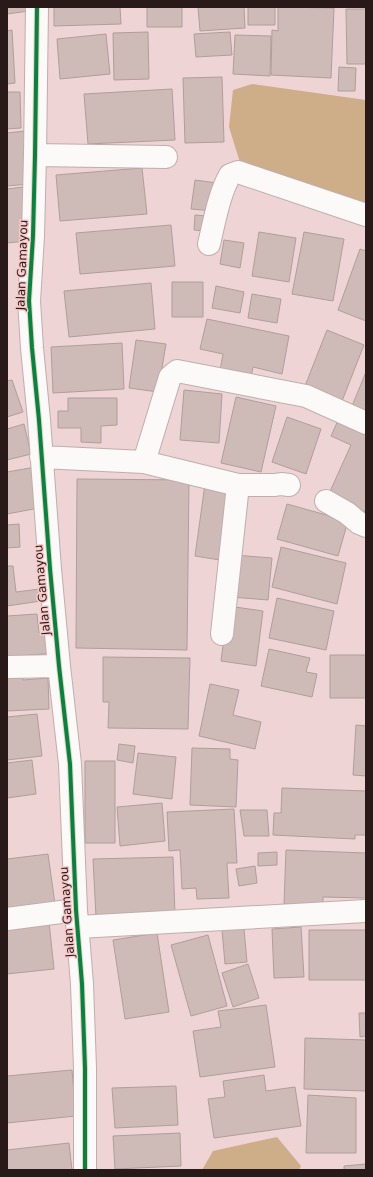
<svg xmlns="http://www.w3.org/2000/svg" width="373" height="1177" viewBox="0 0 373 1177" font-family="'DejaVu Sans',sans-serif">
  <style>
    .forest { fill: #cead89 }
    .building { fill: #cebbb8; stroke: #b09e9b }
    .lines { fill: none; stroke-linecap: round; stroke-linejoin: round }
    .minor-casing { stroke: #c1adac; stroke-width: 24 }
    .minor { stroke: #fcf9f9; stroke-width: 22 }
    .cycleway-casing { stroke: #f8cac9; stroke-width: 6 }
    .cycleway { stroke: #00873e; stroke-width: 4 }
    .labels { text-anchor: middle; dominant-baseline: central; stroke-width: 3; stroke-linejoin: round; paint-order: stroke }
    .street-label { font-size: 12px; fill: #291919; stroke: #f8cac9 }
  </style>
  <rect width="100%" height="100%" fill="#eed4d4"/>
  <path class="forest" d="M252,84l114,16v119l-119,-34 -18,-58 4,-37z
    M277,1137l24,29 -2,4h-97l11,-19z"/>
  <path class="building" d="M7,7h28l1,3 -29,4z
    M54,7h66l1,17 -67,2z
    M147,7h35v20h-35z
    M198,7h46l1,21 -45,3z
    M248,7h27v18h-27z
    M278,7l56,1 -3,70 -60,-3 1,-45 6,1z
    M346,9h20v55h-19z
    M12,30l3,53 -8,1v-53z
    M148,32l1,47 -35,1 -1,-47z
    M230,32l2,23 -36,2 -2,-23z
    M106,34l4,40 -50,5 -3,-40z
    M235,35l36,1 -1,40 -37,-2z
    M339,67l17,1 -1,23h-17z
    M222,77l2,65 -39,1 -2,-65z
    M172,89l3,51 -87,4 -4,-50z
    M7,92h13l1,36 -14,1z
    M25,131l4,53 -22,2v-53z
    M142,168l5,46 -87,7 -4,-46z
    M195,180l22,3 -3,28 -23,-2z
    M23,187l4,54 -20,2v-54z
    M195,215l12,1 -2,15 -11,-1z
    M171,225l4,41 -95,8 -4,-41z
    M259,232l37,6 -7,44 -37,-6z
    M304,232l40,7 -11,62 -41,-7z
    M224,240l20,3 -4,25 -20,-4z
    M360,249l6,2v70l-28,-11z
    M172,282h31v35h-31z
    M151,283l4,46 -86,8 -5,-46z
    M216,286l28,6 -4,21 -28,-5z
    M252,294l29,5 -4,24 -29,-5z
    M207,319l82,17 -7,38 -29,-7 -2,10 -31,-6 3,-17 -23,-5z
    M327,330l37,15 -22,56 -37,-15z
    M136,340l30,4 -8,48 -29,-4z
    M122,343l2,46 -71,4 -2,-46z
    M366,372v40l-14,-6z
    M12,380l11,32 -16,5v-36z
    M184,390l38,4 -3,49 -39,-3z
    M236,397l40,9 -15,66 -40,-9z
    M68,398h49v27l-16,1v17l-20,-1v-14h-23v-17h10z
    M340,416l26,11v81l-3,7 -36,-17 24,-53 -20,-9z
    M287,417l34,12 -15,45 -34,-12z
    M24,424l7,30 -24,6v-31z
    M36,467l8,40 -37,7v-42z
    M77,479l112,1 -2,170 -111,-2z
    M205,484l32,4 -11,73 -31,-5z
    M287,504l61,17 -10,35 -61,-17z
    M19,524l1,23 -13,1v-23z
    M281,547l65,16 -9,41 -65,-17z
    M234,555l38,3 -4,42 -37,-3z
    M7,566h6l3,26 24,-3 1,12 -34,5z
    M277,598l57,13 -8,39 -57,-12z
    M228,606l35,5 -7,55 -35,-5z
    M37,614l2,19 14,-1 2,21 -48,4v-41z
    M269,649l41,9 -4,14 11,2 -5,23 -51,-11z
    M330,655h36v43h-36z
    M103,657l87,1 -2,71 -80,-1 1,-26h-6z
    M22,668l1,12 25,-2 1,31 -42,2v-42z
    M210,684l29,6 -6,25 28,7 -6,27 -56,-13z
    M37,714l5,42 -35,4v-43z
    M356,725l10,1v50l-13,-1z
    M119,744l16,2 -2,17 -16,-3z
    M192,748l38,1v10l8,1 -2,47 -46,-2z
    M138,753l38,4 -4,42 -39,-5z
    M32,760l4,34 -29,4v-35z
    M85,761h30v82h-30z
    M282,788l84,3v44h-11v4l-82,-4 1,-22h7z
    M162,803l3,38 -45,5 -3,-39z
    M234,809l3,54h-10l2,35 -32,1 -1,-11 -14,1 -2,-39 -11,1 -2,-39z
    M240,810h27l2,26h-25z
    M286,850l80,3v45l-43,-1v9l-39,-2z
    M277,852v13l-19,1v-13z
    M48,854l7,50 -48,6v-51z
    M173,857l2,58 -79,2 -3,-58z
    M255,866l2,17 -18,3 -3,-17z
    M49,922l5,47 -47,5v-48z
    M301,927l3,50 -30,1 -2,-49z
    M244,929l3,33 -22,2 -3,-34z
    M309,930h57v50h-57z
    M157,933l12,79 -44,7 -12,-79z
    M208,935l19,71 -36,10 -20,-71z
    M248,964l11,34 -26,9 -11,-34z
    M266,1005l9,62 -75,10 -7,-46 28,-4 -3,-16z
    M359,1013h7v23l-6,1z
    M305,1038l61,2v51l-62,-2z
    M72,1070l4,46 -69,7v-47z
    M264,1075l2,16 29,-4 6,39 -87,12 -6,-39 17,-2 -2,-16z
    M176,1086l2,39 -63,3 -3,-40z
    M308,1095l48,3v55h-50z
    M180,1133l1,33 -66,3 -2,-33z
    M69,1143l3,27h-65v-20z
    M366,1164v6h-22v-4z"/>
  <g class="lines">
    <defs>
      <path id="minor" d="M37,7l-2,148 -2,81 -4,65 3,47 7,72 11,149 9,97 11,98 6,146 6,74 3,84v102
        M35,155l131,2
        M209,244c5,-21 10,-50 21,-69l8,-3 128,43
        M41,457l103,5 94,23h37l6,-1 8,1
        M144,462l26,-85 7,-6 129,25 60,27
        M326,501l21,12 12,10 7,3
        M222,634l16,-149
        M7,667l52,-1
        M7,919l69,-9
        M78,927l288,-16"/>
    </defs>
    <use href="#minor" class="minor-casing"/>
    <use href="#minor" class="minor"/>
    <defs>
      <path id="cycleway" d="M37,7l-2,148 -2,81 -4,65 3,47 7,72 11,149 9,97 11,98 6,146 6,74 3,84v102"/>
    </defs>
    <use href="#cycleway" class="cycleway-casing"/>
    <use href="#cycleway" class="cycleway"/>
  </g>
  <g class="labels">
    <g class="street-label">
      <text transform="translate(22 265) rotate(-88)">Jalan Gamayou</text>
      <text transform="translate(42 590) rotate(-95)">Jalan Gamayou</text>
      <text transform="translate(67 912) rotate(-94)">Jalan Gamayou</text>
    </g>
  </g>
  <rect width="373" height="1177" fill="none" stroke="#291919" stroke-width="16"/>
</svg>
